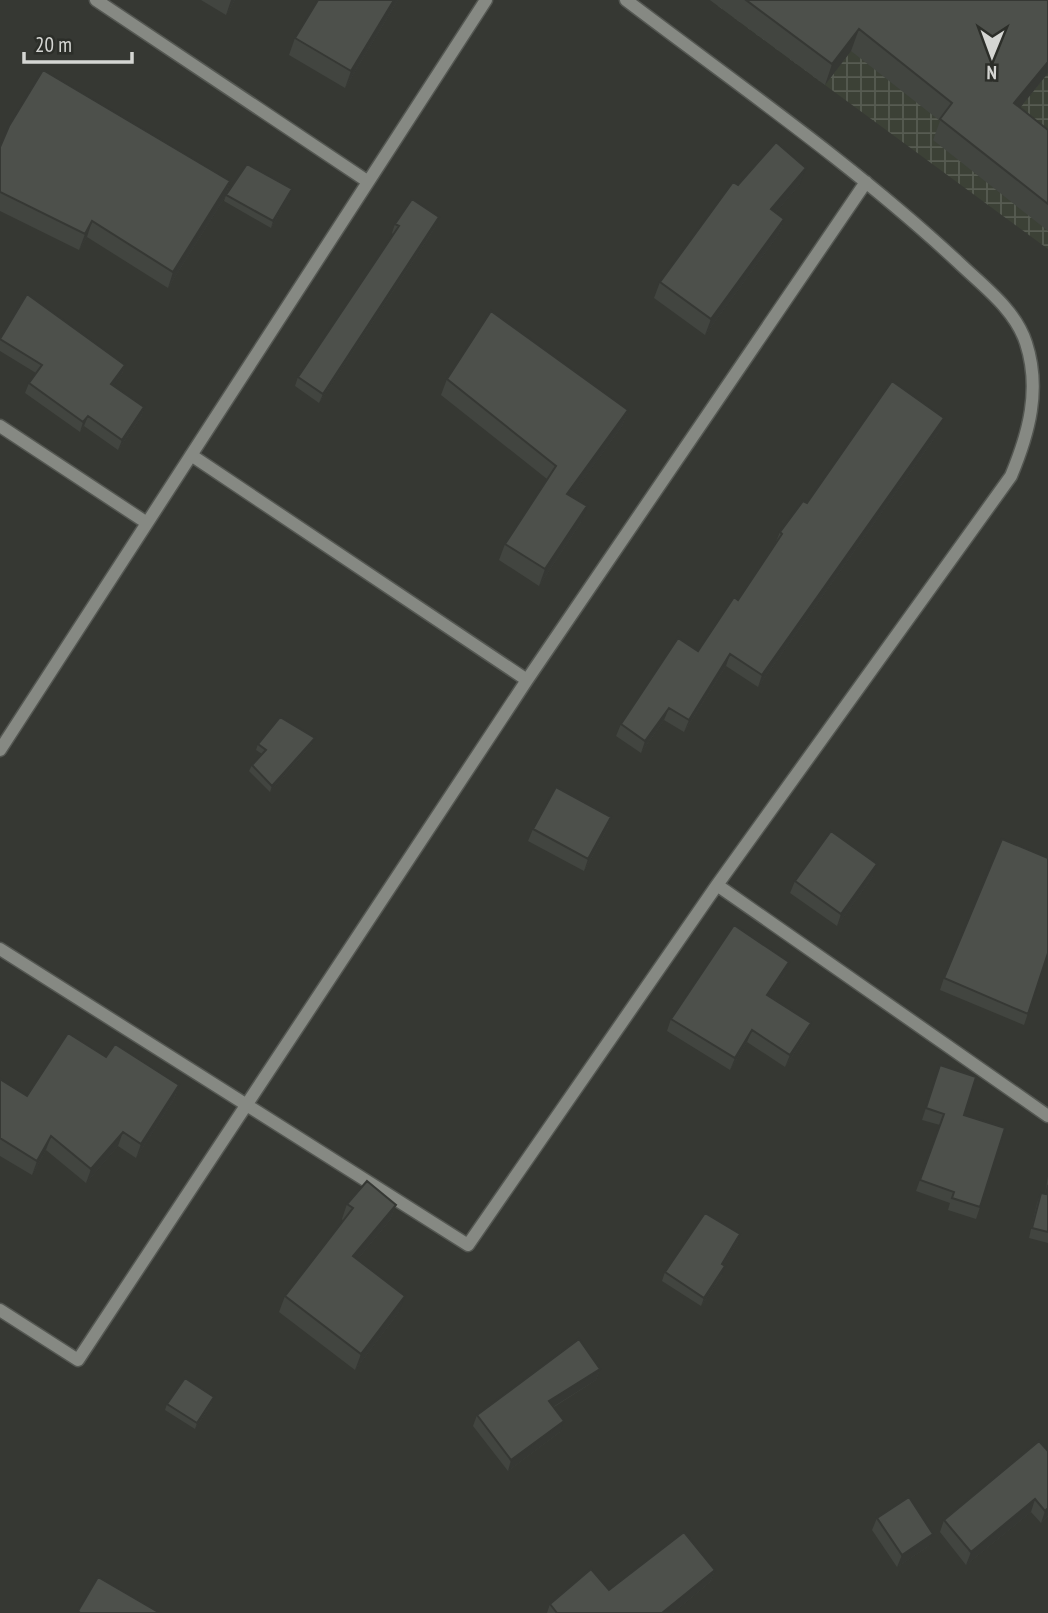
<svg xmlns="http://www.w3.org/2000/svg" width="1048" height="1613" viewBox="0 0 1048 1613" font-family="'PT Sans Narrow',sans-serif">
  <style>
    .industrial { fill: url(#industrial-grid) }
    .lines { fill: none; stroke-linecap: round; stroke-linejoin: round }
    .minor-casing { stroke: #545752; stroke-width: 15 }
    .minor { stroke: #868983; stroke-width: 12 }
    .wall { fill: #424540 }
    .shaded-wall { fill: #363834 }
    .building { fill: #4d504b; stroke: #363834; stroke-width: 2 }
  </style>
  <defs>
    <pattern id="industrial-grid" width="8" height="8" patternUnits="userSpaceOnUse" patternTransform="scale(1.75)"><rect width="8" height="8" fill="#3c4136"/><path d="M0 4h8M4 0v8" fill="none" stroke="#575c52"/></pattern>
  </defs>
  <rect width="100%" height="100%" fill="#363833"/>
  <path class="industrial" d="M710,0h338v249l-223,-164z"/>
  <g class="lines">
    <defs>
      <path id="minor" d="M96,0l271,181
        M0,426l147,97
        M191,455l336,225
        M0,750l486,-750
        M717,885l331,231
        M0,949l468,296 249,-360 294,-409c18,-43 30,-87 15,-133 -11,-34 -43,-57 -68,-81 -103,-96 -220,-177 -332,-262
        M0,1310l78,50 449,-680 339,-498"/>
    </defs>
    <use href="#minor" class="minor-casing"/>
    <use href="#minor" class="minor"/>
  </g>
  <path class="wall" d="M201,0h34l-9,15z
    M398,0l-53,88 -56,-33 6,-17z
    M710,0h338v73l-28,35 28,22v101l-115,-91 7,-19 -89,-70 -26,34z
    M0,147l230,34 -5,16 -57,91 -81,-51 -8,13 -79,-39z
    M800,184l-24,28 8,7 -6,16 -73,100 -51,-37 6,-16 78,-97z
    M226,195l63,1 -18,32 -47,-27z
    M395,224l41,2 -117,177 -24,-17 3,-9 95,-143 -1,-1z
    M0,338l125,27 -3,9 -9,12 31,21 -3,10 -23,33 -34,-24 -4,6 -55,-39 4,-10 7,-10 -36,-22z
    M447,379l181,31 -6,16 -51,70 10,26 -42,64 -40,-26 6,-16 42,-65 -106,-84z
    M940,430l-182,257 -32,-21 -42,66 -20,-12 -23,33 -25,-17 5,-12 77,-73 40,-51 37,-56 5,-12 27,-29z
    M258,744h54l-42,48 -21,-21 3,-6 10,-11 -6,-4z
    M611,817l-4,12 -23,42 -56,-30 5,-12z
    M873,876l-36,50 -47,-33 5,-12z
    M1048,953l-24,72 -84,-35 4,-12z
    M785,974l-15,22 41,27 -5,12 -21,32 -38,-25 -17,28 -63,-39 4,-12z
    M106,1057l73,28 -5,14 -38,59 -18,-12 -32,37 -40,-33 -14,25 -32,-19v-77l27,17z
    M940,1065l24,50 16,92 -4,12 -28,-9 2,-7 -34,-12 24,-66 -18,-5z
    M1048,1176v67l-19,-5 8,-35 4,-10 4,1z
    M347,1204l49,1 -6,15 -33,40 42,52 -44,58 -76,-58 6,-16 58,-75 -1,-2z
    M740,1234l-3,9 -14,22 -1,10 -21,31 -39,-25 3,-9z
    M600,1369l-4,11 -42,27 6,25 -52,39 -35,-45 4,-11z
    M212,1403l-17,26 -30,-19 2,-6z
    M1048,1451v65l-7,7 -10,-11 -65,53 -26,-33 4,-12z
    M877,1518l52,28 -32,21 -25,-37z
    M715,1570l-5,12 -37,31h-126l3,-9z"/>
  <path class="shaded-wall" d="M231,0h4l-9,15z
    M394,0h4l-53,88 6,-17z
    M859,29l-8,22 -26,34 7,-21z
    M1048,62v11l-41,51 7,-21z
    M806,168l-6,16 -35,41 6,-16z
    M230,181l-5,16 -57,91 5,-16z
    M292,189l-3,7 -18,32 2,-7z
    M439,217l-3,9 -117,177 4,-9z
    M784,219l-6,16 -73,100 6,-16z
    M92,221l-5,16 -8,13 6,-16z
    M125,365l-3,9 -14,20 3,-10z
    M144,407l-3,10 -23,33 4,-10z
    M628,410l-6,16 -61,84 6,-16z
    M88,416l-4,10 -4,6 3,-10z
    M944,418l-4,12 -182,257 4,-12z
    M587,506l-6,16 -42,64 6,-17z
    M730,654l-4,12 -42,66 5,-12z
    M669,708l-5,12 -23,33 4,-12z
    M315,738l-3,6 -42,48 2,-6z
    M611,817l-4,12 -23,42 4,-12z
    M877,864l-4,12 -36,50 4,-12z
    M789,962l-4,12 -22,33 4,-12z
    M811,1023l-5,12 -21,32 5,-12z
    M752,1030l-5,12 -17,28 5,-12z
    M179,1085l-5,14 -38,59 5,-14z
    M123,1132l-5,14 -32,37 5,-14z
    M51,1136l-5,14 -14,25 5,-14z
    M396,1205l-6,15 -43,52 6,-16z
    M740,1234l-3,9 -19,30 4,-9z
    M725,1266l-3,9 -21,31 3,-8z
    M405,1296l-6,16 -44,58 6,-16z
    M600,1369l-4,11 -51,32 4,-11z
    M214,1397l-2,6 -17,26 2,-6z
    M564,1421l-4,11 -52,39 3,-11z
    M1035,1499l-4,13 -65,53 5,-13z
    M1048,1508v8l-7,7 4,-12z
    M933,1534l-4,12 -32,21 5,-12z
    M715,1570l-5,12 -37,31h-11z"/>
  <path class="building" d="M318,0h76l-43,71 -56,-33z
    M746,0h302v62l-34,41 34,27v74l-108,-85 12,-16 -93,-74 -27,35z
    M43,70l187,111 -57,91 -81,-51 -7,13 -85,-42v-45l9,-21z
    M776,142l30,26 -35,41 13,10 -73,100 -51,-37 73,-100 5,3z
    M247,164l45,25 -19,32 -47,-26z
    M412,199l27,18 -116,177 -25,-17 101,-151 -4,-2z
    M27,294l98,71 -14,19 33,23 -22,33 -34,-24 -5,6 -54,-39 13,-18 -42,-26z
    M491,311l137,99 -61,84 20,12 -42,63 -40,-25 51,-78 -109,-87z
    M892,381l52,37 -182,257 -32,-21 -41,66 -20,-12 -24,33 -24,-17 57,-86 20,13 36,-54 4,3 44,-66 -2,-2 23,-31 4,2z
    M280,717l35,21 -43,48 -20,-21 14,-15 -8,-6z
    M556,787l55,30 -23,42 -55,-30z
    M831,831l46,33 -36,50 -46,-33z
    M1002,839l46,19v95l-20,61 -84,-36z
    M734,925l55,37 -22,33 44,28 -21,32 -38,-25 -17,28 -64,-39z
    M68,1033l38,24 9,-13 64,41 -38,59 -18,-12 -32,37 -40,-33 -14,25 -37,-23v-59l27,17z
    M940,1065l36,12 -12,38 41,13 -25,79 -28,-9 2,-6 -34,-12 24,-66 -18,-6z
    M367,1181l29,24 -43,51 52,40 -44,58 -76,-58 68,-88 -6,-4z
    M1048,1185v47l-16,-4 9,-35 5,1z
    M705,1213l35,21 -18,30 3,2 -21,32 -39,-26z
    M579,1339l21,30 -51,32 15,20 -53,39 -34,-45z
    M185,1378l29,19 -17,26 -30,-19z
    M1039,1441l9,10v57l-3,3 -10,-12 -64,53 -27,-32z
    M909,1497l24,37 -31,21 -25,-37z
    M684,1532l31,38 -53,43h-105l-7,-9 41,-35 18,21z
    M98,1577l62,36h-80l-2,-2z"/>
  <g transform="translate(992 56) rotate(181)" stroke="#2c2e29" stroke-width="5" paint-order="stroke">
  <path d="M0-5L12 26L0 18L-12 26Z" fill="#d5d6d3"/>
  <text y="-10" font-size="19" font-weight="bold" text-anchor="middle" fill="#d5d6d3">N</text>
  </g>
  <path d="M24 52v10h108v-10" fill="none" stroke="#d5d6d3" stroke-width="3.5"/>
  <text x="35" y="52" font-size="21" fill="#d5d6d3" stroke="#2c2e29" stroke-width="5" paint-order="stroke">20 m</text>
</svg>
